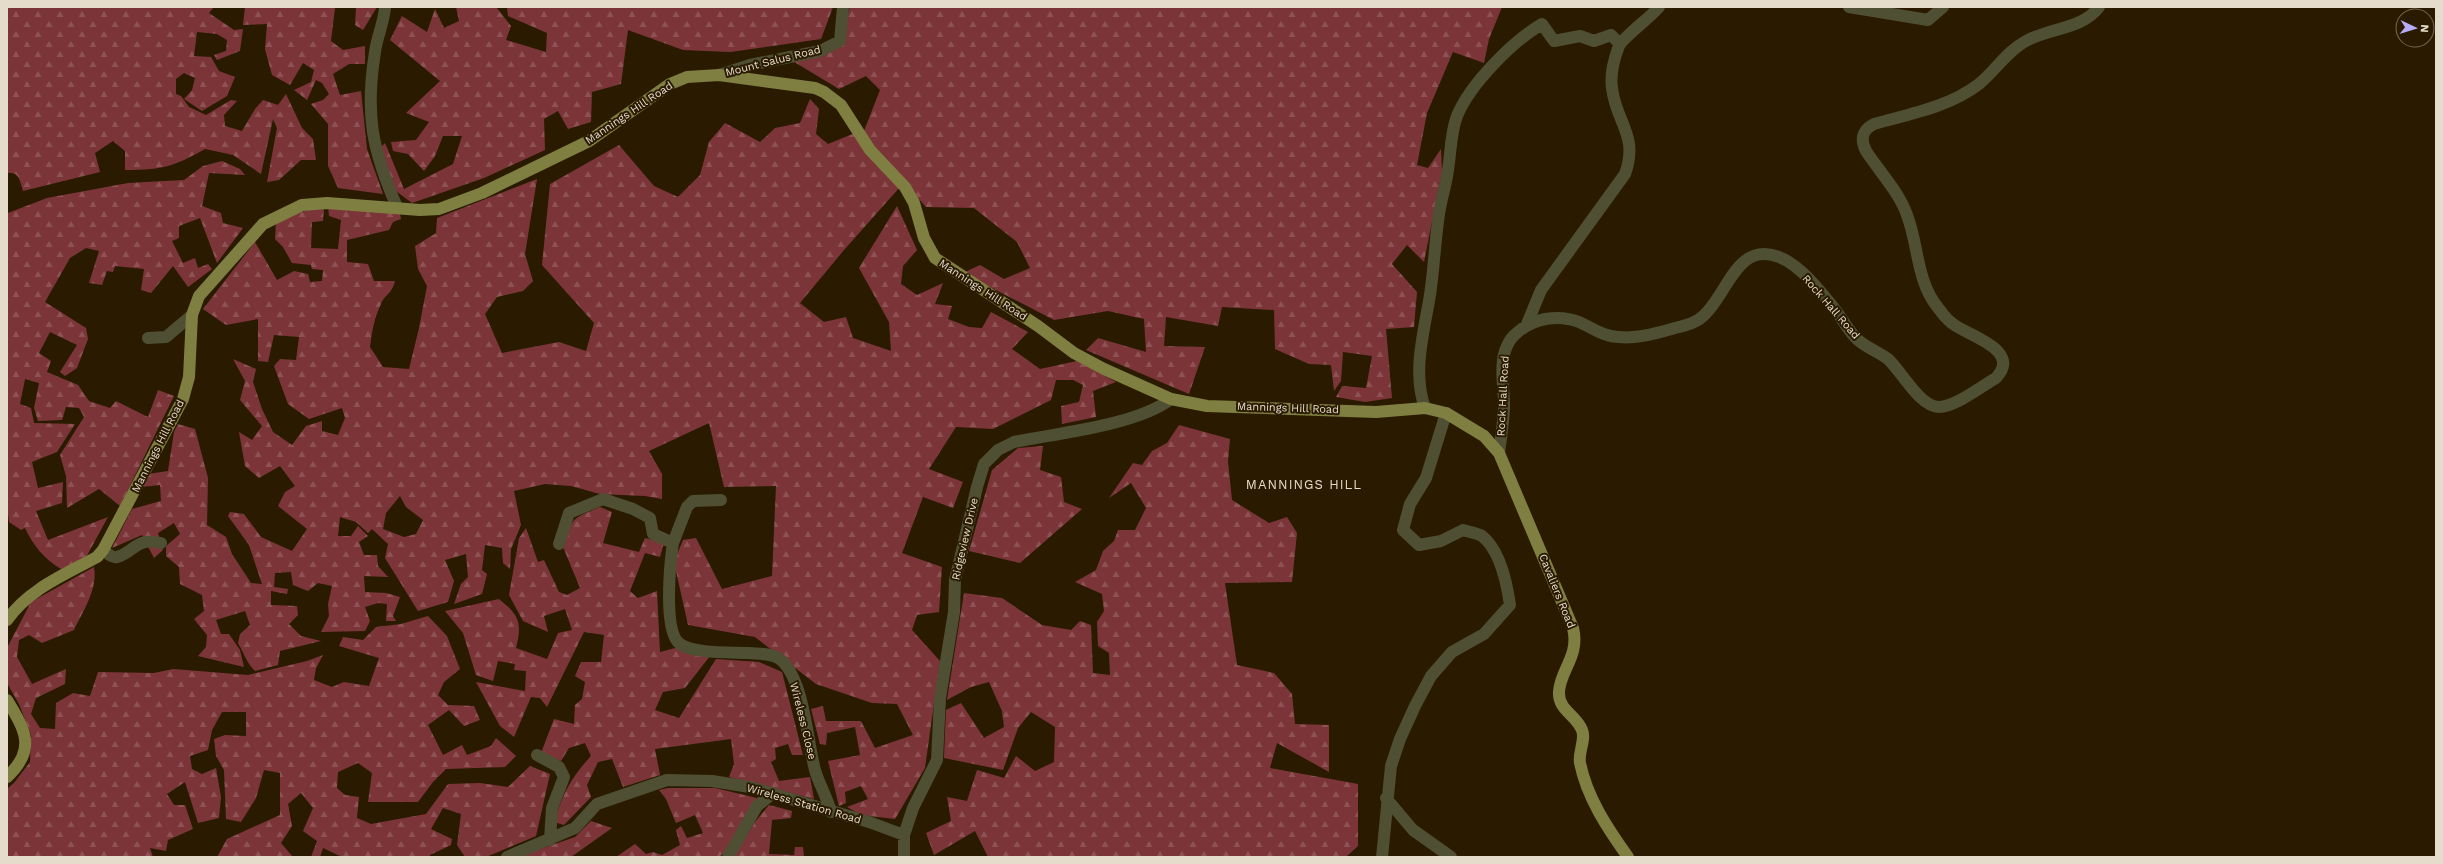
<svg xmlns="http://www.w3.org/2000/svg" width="2443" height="864" viewBox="0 0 2443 864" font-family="'Work Sans',sans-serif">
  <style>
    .forest { fill: url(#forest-firs); fill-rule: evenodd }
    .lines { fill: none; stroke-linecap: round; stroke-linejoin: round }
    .minor { stroke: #4f4f33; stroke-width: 12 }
    .major { stroke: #807f42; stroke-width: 12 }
    .labels { text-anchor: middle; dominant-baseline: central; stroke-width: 4; stroke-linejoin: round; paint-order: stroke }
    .street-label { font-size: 11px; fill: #e6dccc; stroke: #2a1b00 }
    .quarter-label { font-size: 13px; letter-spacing: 1px; fill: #e6dccc; stroke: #2a1b00 }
  </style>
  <defs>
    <pattern id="forest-firs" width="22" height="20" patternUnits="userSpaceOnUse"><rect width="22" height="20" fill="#7b3539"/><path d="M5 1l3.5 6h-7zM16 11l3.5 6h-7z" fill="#8e5254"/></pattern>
  </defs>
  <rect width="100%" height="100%" fill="#2a1b00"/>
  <path class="forest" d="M7,7h207l-5,6 25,17 9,-1 -3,22 -23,9 -3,-5 12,-4 1,-11 -10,-6 -20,-2 -3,24 17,1 8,14 16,6 -8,19 -25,15 -18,-12 8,-9 3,-12 -11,-5 -8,6v15l5,2 8,11 17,8 25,-15 6,1 -13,14 1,11 17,5 13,-22 8,-9 15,5 8,-11 16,34 11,11 3,21h-15l-22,20 -12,2 10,-54 -4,-9 -12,55 -28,-19 -28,-6c-32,18 -43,21 -80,21v-19l-12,-10 -18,12 5,19 -77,19c-3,-10 -4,-20 -16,-18z
    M245,7h132l-14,23 -8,-5 1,-17h-21l-4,33 12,9 22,-4v18h-16l-16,10 7,21 21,-4 6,58 16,45 -45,-6 -10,-22v-42l-17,-20 12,-4 6,-6 -7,-11 -6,-3 -9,20 -13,-10 17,-8 3,-12 -11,-7 -13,22 -18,-10 -7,-26 2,-25 -24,1z
    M456,7h40l15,19 -5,14 40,12 1,-19 -39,-17 -1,-9h326l-12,32 -91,13 -47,-2 -55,-20 -7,54 -29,8 -1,30 -23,7 -10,-18 -14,8 1,31 -61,28 -72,25 -20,-15 -12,-40 5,-5 19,46 49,-25 9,-28h-19l-8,20 -11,15 -16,-17 -15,-3 -2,-9 25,-2 13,-18 -23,-9 34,-32 -50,-41 12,-24 25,16 8,-23 9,19 15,-7z
    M850,7h652l-13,32 -5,24 -31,-11 -26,61 -10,52 11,3 13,-19 1,23 -18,90 -17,-17 -15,19 25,28 -3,35 -28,2 6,69 -27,4 -29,-5 6,-11 24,2 6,-32 -29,-4 -2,29 -7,10 -3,-26 -22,-1 -34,-15 -1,-39 -52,-3 -4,19 -52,-9 -2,29 41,1 -16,47 -103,-44 12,-12 48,14 -2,-33 -36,-8 -54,9 -91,-47 17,-8 24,14 26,-11 -13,-26 -43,-34 -48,-1 -57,-65 -5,-11 16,-41 -14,-14 -27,13 -48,-29 49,-19z
    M810,99l9,10 -3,25 12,10 27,-11 45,54 -56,63 -44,53 24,19 22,-5 7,21 38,13 -2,-29 -30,-54 38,-62 20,44 -14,16 -2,18 16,11 26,-12 -8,21 17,2 -4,13 21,8 13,1 9,-16 37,20 -16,17 28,20 37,-8 39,21 -23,9 3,26 -34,7 -1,-18 18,-4 4,-17 -10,-5h-17l-5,20 -58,29 -37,-2 -27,42 34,13 -10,26 -30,-11 -21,56 40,14 -3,45 -22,3 -5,15 28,31 -15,107 -30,51 -34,-4 -14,-8 21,-8 -7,-13 -16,6 1,11 -7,3 -11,-45 32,-6 -5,-28 -28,6 -1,12 -6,-1 -9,-35 12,-3 3,15h35l14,27 38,-13 -16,-31 -25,-1 -56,-19 -61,-47 -67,-12 -14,-63 9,-22 13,-2 26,51 50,-13 4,-90 -52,1 -15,-64 -60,28 13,23v25l-17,-3 -45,-2 -29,-8 -26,-2 -31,7 7,34 -10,24 -1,20 -7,-6 -1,-15 -17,-3 -3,25 5,4 -5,20 -28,10 7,-20 7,-7 -2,-23 -21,6 9,21 -6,21 -30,9 -33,-53 3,-14 -16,-15 -4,4 -12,-11 -16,-5 -2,19h13l7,-10 10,10 -9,6 5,13h13l1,11 10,11 -24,-1 1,16 21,1 14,4 -7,19 3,5h-10l1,-17 -9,-1 -13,4 5,14 -5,10 -44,1 8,-16 -1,-12 4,-18 -14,-3 -10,8 -15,-6 -2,-13 -16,1 -1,14 14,2 -1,5 -16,-3v14l26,1 1,9 -9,9 12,12 20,5 -41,10 -2,14 -23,6c-9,-9 -11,-18 -17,-28l2,-9 10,-9 -5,-14 -29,9 5,14h8l11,16 4,17 -46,-11 8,-9 1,-12 -13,-16 10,-8 -2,-16 -22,-11 -1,-17 -13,-11v-10l14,-12 -6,-11 -16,10 5,17 -9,8 -12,-23 -30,13 20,-39 29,-8 -1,-16 -19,2 7,-13 20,-3 6,-39 4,-8 17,5 13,49 -1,47 19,12 6,17 19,29 11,1 -13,-39 -21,-29 2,-4 14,2 17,23 31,14 15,-22 -29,-23 7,-14 10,-6 -15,-20 -21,12 -14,-12 -6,-34 13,8 10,-14 -22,-26 5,-19 -12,-22 23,10 -3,13 9,27 11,23 19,13 14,-19 16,-5v10l16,4 7,-17 -3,-10 -33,11 -21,-15 -14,-38 6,-7 16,1 3,-23 -25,-2 -6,27 -10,-1v-42l-32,6 -23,-16 52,-67 22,38 17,-9 14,3 2,8 12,-1 1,-11 -11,-1 -1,-4 -19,-2 -9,-16 -8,-8 1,-17 36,-14h12l-1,13 -11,1 -1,26 27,1 3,-29 -12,-4 -1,-10 72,8 1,5 -8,3 -4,8 -42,10v22l21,2 6,17h21c-3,13 -10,13 -14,23 -7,14 -9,28 -11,43l13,20 26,2 10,-41 8,-42 -9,-17 -3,-23 21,-13 1,-15 100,-39 -12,75 8,27 -10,10 -26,6 -12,17 17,39 57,-11 27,9 8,-28 -52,-58 8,-81 69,-39 35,41 24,11 22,-22 9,-33 16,-19 35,19 15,-14 25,-5zM400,496l6,11 17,13 -7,14 -12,3 -21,-8 3,-16z
    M222,161l18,8 5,6 -36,-2 -7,33 19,7 2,10 20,5 -26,35 -17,-45 -21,8v12l-7,3 11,22 12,-5 3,10 10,-4 4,5 -24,18 -15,-21 -22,27 -10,-3 3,-21 -29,-3 -2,6 -6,-1 -5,14 -13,-2 10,-32 -13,-3 -16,10 -25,44 41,26 2,11 -11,29 -12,8 -5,-4 17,-27 -27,-13 -11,21 12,8 -4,11 31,13 11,16 21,7 6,-7 32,16 10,-27 16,6 -54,110 -21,-17 -32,19 -1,-32 -6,-21 24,-38 -5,-9 -13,-1 -4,13 -24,1 -4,-13 5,-25 -14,-4 -5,25 11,4 3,15 41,1 -18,28 -25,10 6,26 25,-6 -1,21 -26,8 12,29 60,-23 -24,44 -23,8c-17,-10 -28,-24 -36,-41l-4,2 -12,-8 -2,-17 1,-292 39,-15 81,-15 56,-3 19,-14z
    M1179,425l51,14 -2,23 4,38 37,23 18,-6 10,16 -5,49 -67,1 12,82 37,8 18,21 3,30 34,1v47l-52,-29 -7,25 88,16v62l-12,11h-358l-13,-26 -41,24 -8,-22 25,-12 -4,-24 20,4 10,-31 27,8 12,-22 19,15 19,-9 1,-35 -24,-15 -13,16 -15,42 -59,-12 2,-48 15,-7 23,35 20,-11 -2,-16 -13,-29 -18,5 -24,13 17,-107 38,5 40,27 29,5 9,-9 11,4 2,48 17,2 -1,-22 -11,-7 -1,-24 7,-11 -2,-17 -27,-12 21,-12 7,-19 11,-10 4,-11h17l11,-22 -15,-25 -22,15 24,-35 9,2 10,-14 15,-8z
    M1043,446l-3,24 21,7 3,25 18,7 -62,54 -51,-12 23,-81 26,-22z
    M600,507l12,5 -9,31 36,9 6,-14 19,5 -4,14 -15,-4 -15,38 8,7 19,-7 3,61 19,-5 31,9 -25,32 -22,4 -8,18 24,8 37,-59 43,3 23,10 21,83h-11l-4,-11 -13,4 1,11 -5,3 8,19 31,-4 4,22 -85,-22 5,-13 -3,-25 -76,10 5,26 -37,12 -11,-28 -14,3 -11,23 4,12 -27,28 -10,-3c10,-30 16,-43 37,-66l-6,-13 -16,5 -8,13 -20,-8 13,-34 20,5 1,-19 7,-6 3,-17 -10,-6 6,-14h20l3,-27 -20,-3 -37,75 -7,-9 -9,-1 -17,40 -14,-11 -24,-44 49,9 1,-20 -12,-1 1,-6 -17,-3 -5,20 -17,-6 -13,-42 -18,-22 54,-12c21,17 23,24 17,49l31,11 11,-26 14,-3 -7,-21 -21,7 4,16 -25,-11 -14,-26 10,-57 7,-10 12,34 6,-2 15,32 8,3 13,-7 -17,-41c9,-29 8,-28 37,-40z
    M94,567c4,22 -11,44 -20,63l-32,13 -13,-8 -10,5 -2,17 15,27 34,-15 -1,15 -29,14 -5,16 9,14 15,1 1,-26 17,-10 17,3 8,-24 56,1 19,-4 75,6 59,-14 16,-6 -7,13 -2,12 18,7 12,-5 25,4 10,-28 -40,-12 4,-9 20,3 13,-13 25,-3 27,-8 19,20 13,33 -16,13 -6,13 10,10 26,1 6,14 -16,6 -15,-16 -21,15 15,30 19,-10 5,10 24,-9 5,-8 20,18 -11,11 -59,2 -13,13 -15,20h-50l4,-29 -14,-10 -20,9 -1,16 8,7 14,2 -2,21 14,6 55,-10 22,-30 32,-1 28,4 22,-21 20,8 -14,62 -50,21h-21l-8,-12 4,-31 -18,-6 -12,21 21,10 -1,6 -21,10v2h-88l-19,-9 -3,9h-9l6,-16 -14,-10 10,-23 -12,-15 -13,11 4,22 -11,17 12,14h-76l10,-18 53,-24v-42l-16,-3 -8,28 -15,24 -15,-3 -2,-49 -8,-14 -2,-17 11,-4 21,1v-24h-24l-10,18 -4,20 -18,6 2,13 10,5 14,-6 5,29 -2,21 -21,5 -13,-41 -18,12 7,11h11l8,24 -25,11 -2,11 -16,-3 3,9h-146v-68l7,-6 16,-21 1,-27 -12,-31 -12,-21 1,-37 23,-44z
    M668,788h47l42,10 -32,54 -6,5h-103l19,-13 11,10 7,-2 9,3 18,-10 -4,-15 5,-4 6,12 16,-5 -8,-18 -19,8 -10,-24 -7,-9z
    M769,805l23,6 -1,7 -19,2 -3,34 25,1 1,-8h8l1,10h-70l21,-35z
    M591,821l21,7 -41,29h-54l58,-20z"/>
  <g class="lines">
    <path class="minor" d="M385,7c-1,16 -8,29 -10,45 -10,62 -3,98 22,155
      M1849,7l79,13 15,-13
      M719,75l31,-10 70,-14 20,-10 3,-34
      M1527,324l14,-34 84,-116c14,-39 -9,-51 -13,-86 -2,-13 2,-30 7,-42 4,-9 31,-28 40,-39
      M148,338l18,-1 26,-22
      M1425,408c-13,-36 -1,-76 5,-113 4,-27 5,-54 9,-81 2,-13 6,-26 8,-38 4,-20 3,-42 10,-60 13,-32 56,-75 85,-92l12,17 26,-5 14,5 17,-6 9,9
      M1499,453c2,-14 4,-29 5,-43 1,-20 -6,-46 3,-64 2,-5 7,-11 11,-14 16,-14 41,-18 61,-10 12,5 25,15 40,15 18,2 39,-4 56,-9 9,-2 21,-5 27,-11 25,-20 34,-77 77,-60 21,8 41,34 55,51 8,10 14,23 24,32 9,8 21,12 30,19 14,13 32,48 51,48 16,0 43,-21 57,-29 25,-27 -23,-41 -40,-52 -7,-4 -12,-10 -17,-17 -23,-27 -20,-63 -32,-94 -8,-23 -28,-44 -41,-64 -6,-12 -4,-21 8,-27 36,-10 75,-17 105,-40 16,-13 28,-33 47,-43 23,-13 57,-12 73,-34
      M673,543l14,-36 6,-6 28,-1
      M559,544l10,-31 34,-14 30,10 17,9 3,16 20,9c-3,20 -10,89 7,101 14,10 51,8 69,9 10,1 24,0 32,7 23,20 26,80 34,110 4,14 12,27 16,42
      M103,550c4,3 9,8 14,7 18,-5 18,-20 44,-14
      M537,755l22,12 5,10 -12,31 -2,32
      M1386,798l27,32 38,27
      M507,857l68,-29 22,-24 70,-24 45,1 38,6 119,35 35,13
      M728,857l29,-51 16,-13
      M904,857v-22l9,-27 24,-48 3,-62 14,-86 1,-32 22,-93 7,-23 14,-14 16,-8c45,-9 123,-17 157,-43
      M1382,857l9,-91 9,-27 15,-33 16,-30 21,-24 32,-18 26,-29c-3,-21 -10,-55 -28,-69 -5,-3 -13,-4 -19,-6l-22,11 -22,4 -16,-15 7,-26 16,-26 20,-65"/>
    <path class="major" d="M7,620c22,-31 57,-45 90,-63l6,-7 80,-151 6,-22 3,-62 7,-19 64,-72 39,-19 25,-2 93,7 19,-1 43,-16 107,-52 81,-57 17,-7 32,-2 96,13 9,4 17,13 29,45 35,37 9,16 10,35 11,20 103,68 36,27 30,16 67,30 36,7 169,6 49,-4 21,5 38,23 15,17 74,175c7,28 -13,42 -14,64 -1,18 17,23 23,38 4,10 -4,22 -2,33 7,35 28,66 48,94
      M7,700c18,30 30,49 0,77"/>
  </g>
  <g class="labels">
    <g class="street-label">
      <text transform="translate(773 61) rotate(-14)">Mount Salus Road</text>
      <text transform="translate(629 113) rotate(-34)">Mannings Hill Road</text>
      <text transform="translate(983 290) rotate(33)">Mannings Hill Road</text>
      <text transform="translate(1831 307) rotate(49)">Rock Hall Road</text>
      <text transform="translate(1503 396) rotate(-87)">Rock Hall Road</text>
      <text transform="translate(1288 408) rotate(2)">Mannings Hill Road</text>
      <text transform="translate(158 446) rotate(-63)">Mannings Hill Road</text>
      <text transform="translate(965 539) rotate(-77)">Ridgeview Drive</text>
      <text transform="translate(1557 591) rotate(68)">Cavaliers Road</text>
      <text transform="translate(803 721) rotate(76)">Wireless Close</text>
      <text transform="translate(804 804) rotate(16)">Wireless Station Road</text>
    </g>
    <g class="quarter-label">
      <text x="1304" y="484">MANNINGS HILL</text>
    </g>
  </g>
  <rect width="2443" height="864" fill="none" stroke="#e6dccc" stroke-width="16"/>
  <g transform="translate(2415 28) rotate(94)"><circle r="19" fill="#2a1b00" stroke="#756852"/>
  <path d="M0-3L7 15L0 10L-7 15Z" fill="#b6acf8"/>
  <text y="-6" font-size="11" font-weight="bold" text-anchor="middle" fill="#e6dccc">N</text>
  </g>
</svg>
